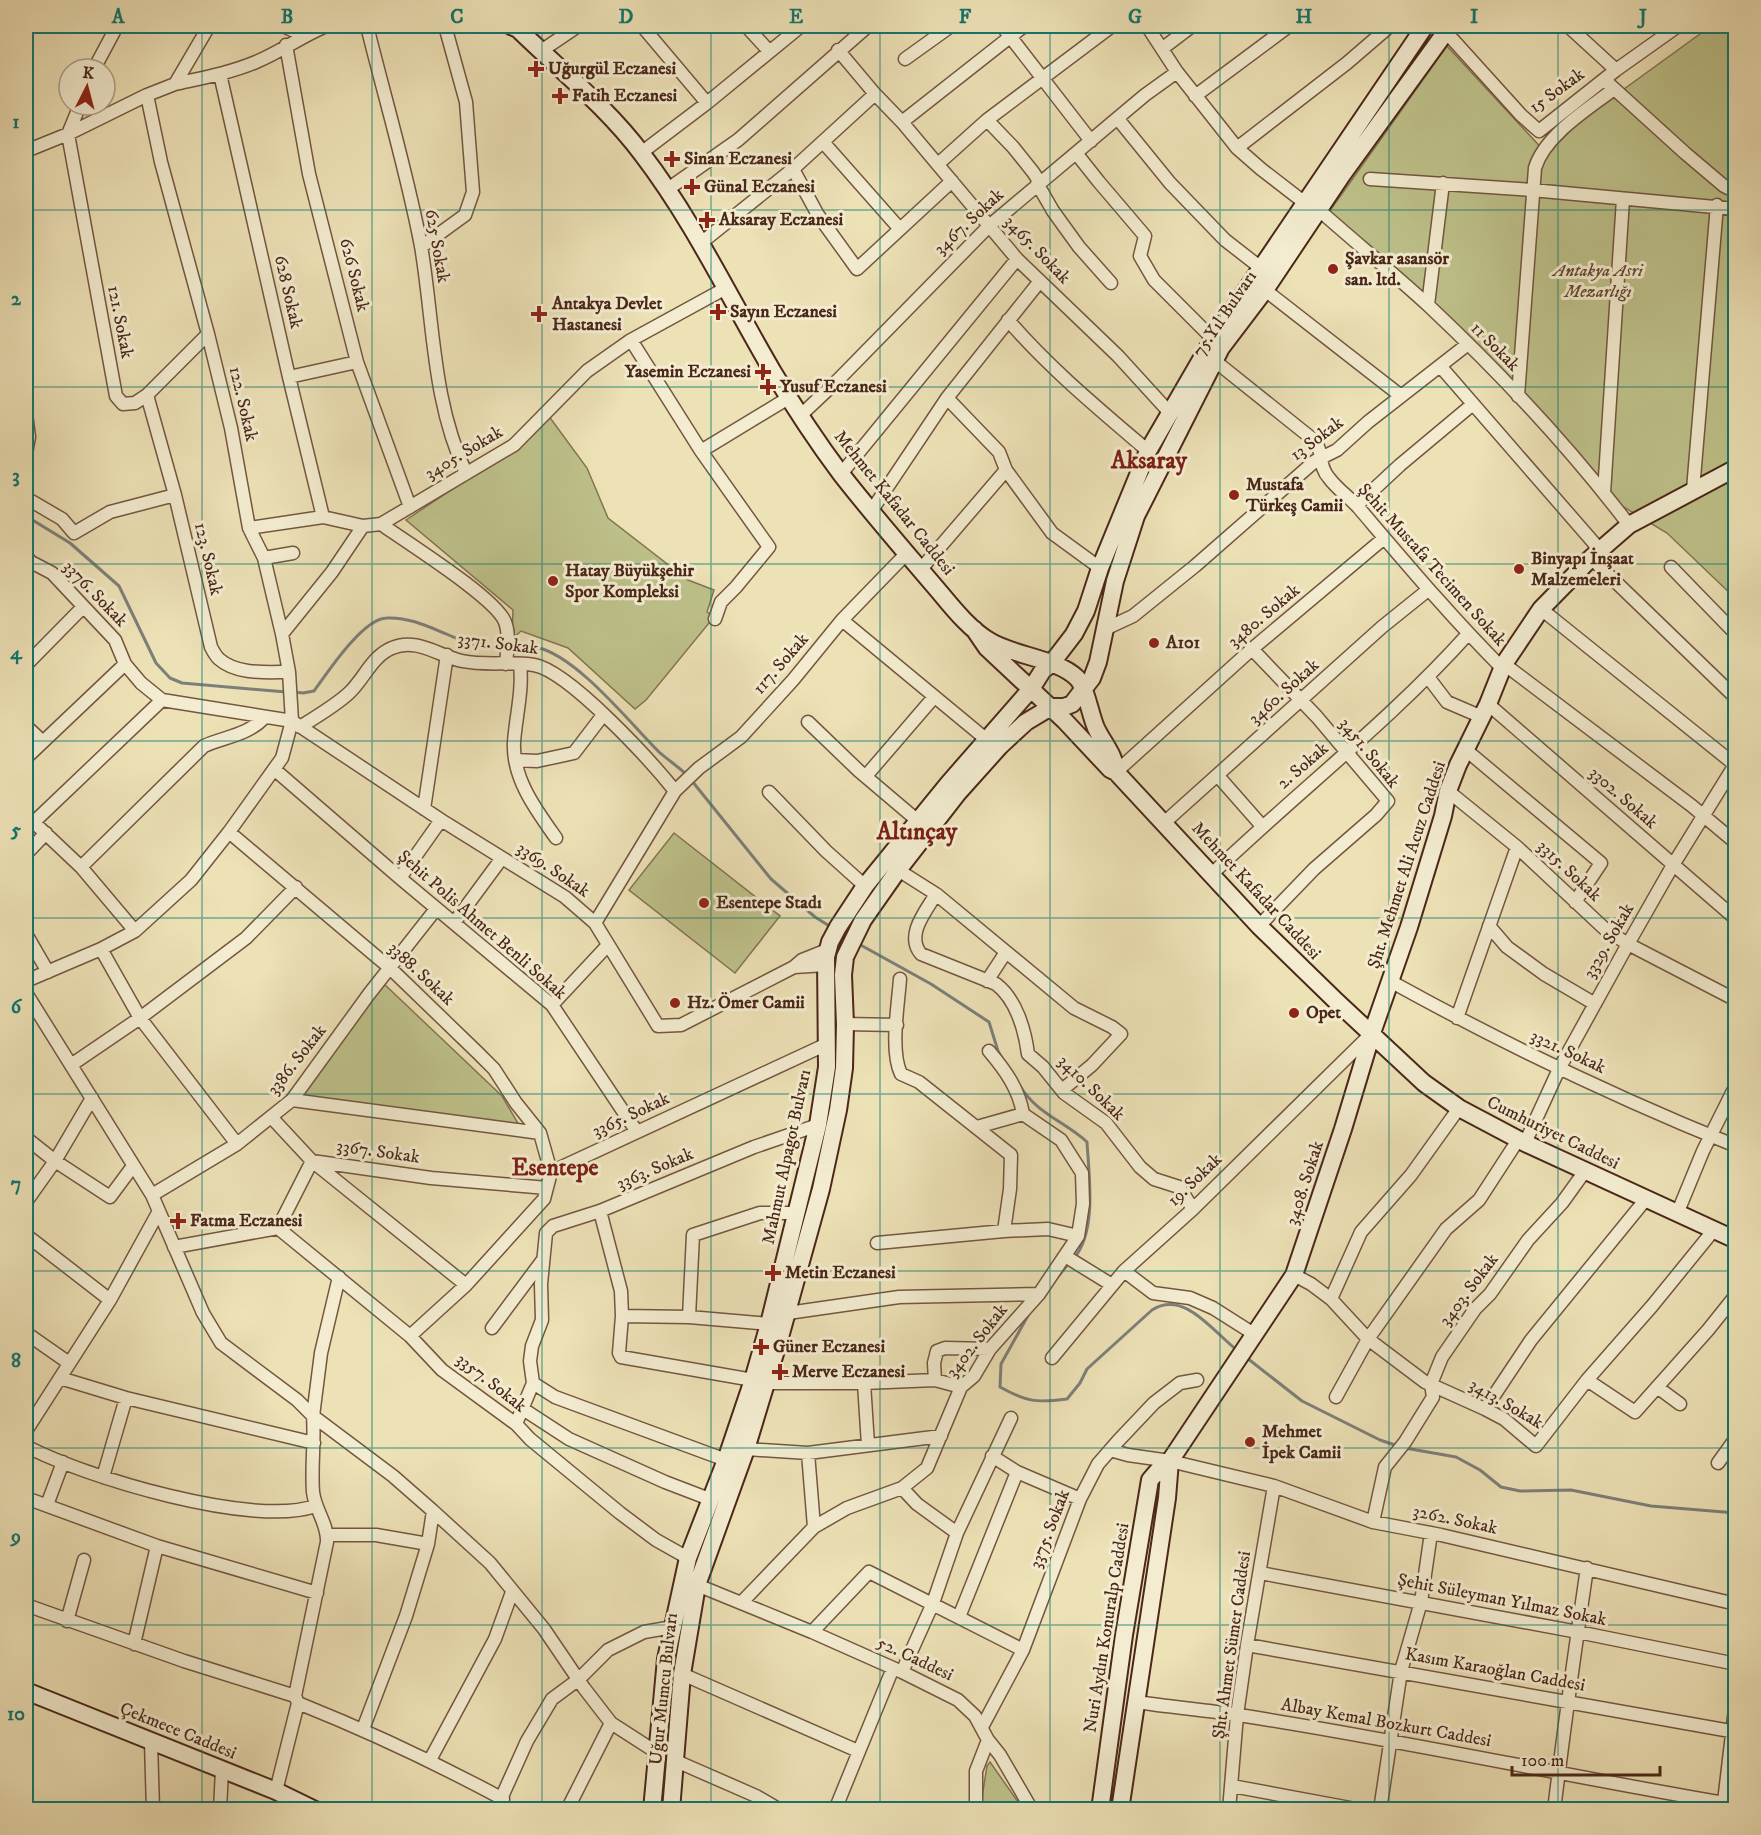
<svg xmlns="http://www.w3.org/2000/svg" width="1761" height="1835" viewBox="0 0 1761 1835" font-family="'IM FELL DW Pica',serif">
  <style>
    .green { fill: #bec18a; stroke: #847452; stroke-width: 1.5 }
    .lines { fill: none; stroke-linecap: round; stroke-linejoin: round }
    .stream { stroke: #7d7f7a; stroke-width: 3 }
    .street-casing { stroke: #745640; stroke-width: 15 }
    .secondary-casing { stroke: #4b2719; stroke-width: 20 }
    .street { stroke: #f3ecd0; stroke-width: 12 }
    .secondary { stroke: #f3ecd0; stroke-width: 16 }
    .grid { fill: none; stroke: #0f766e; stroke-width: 1.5; stroke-opacity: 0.55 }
    .poi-dot { fill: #8f2418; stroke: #f3ecd0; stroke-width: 2 }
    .labels { text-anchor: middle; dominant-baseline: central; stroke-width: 6; stroke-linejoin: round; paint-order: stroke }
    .poi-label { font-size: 18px; font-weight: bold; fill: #4b2719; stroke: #f3ecd0; text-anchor: start }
    .street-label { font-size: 18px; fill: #4b2719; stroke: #f3ecd0 }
    .park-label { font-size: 18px; font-style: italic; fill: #624630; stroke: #f3ecd0 }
    .district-label { font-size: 24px; font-weight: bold; fill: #7a1f14; stroke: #f3ecd0 }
    .neatline { fill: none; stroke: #0f766e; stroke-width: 2 }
    .grid-label { font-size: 20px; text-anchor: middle; font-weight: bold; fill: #0f766e }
  </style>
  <rect width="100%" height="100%" fill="#ede1b6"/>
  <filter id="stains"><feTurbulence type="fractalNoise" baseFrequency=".00333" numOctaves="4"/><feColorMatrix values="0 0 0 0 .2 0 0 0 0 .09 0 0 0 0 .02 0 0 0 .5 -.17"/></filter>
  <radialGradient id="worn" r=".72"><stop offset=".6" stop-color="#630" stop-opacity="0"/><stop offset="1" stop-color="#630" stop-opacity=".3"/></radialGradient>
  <path class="green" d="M1711,26h24v572l-68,-65 -50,-30 -36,-38 -252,-253 118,-166 100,108 33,-33z
    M548,415l39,53 21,50 80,62 26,10 -7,22 7,5 -68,83 -11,9 -67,-61 -47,-17 -9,8 1,-29 -107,-90 111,-74z
    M674,833l106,83 -45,57 -106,-83z
    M382,982l120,114 17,29 -219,-28z
    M990,1762l33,47 -43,1 7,-44z"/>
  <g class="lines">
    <path class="stream" d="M26,516l44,27 49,43 37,77 14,15 12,5 104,9
      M512,646c8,0 16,-1 24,1 41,9 93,75 123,105 9,8 20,15 29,24
      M293,692l10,1 11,-2c13,-18 49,-73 73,-73 20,-1 38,7 57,15 20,9 39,16 62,14
      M692,781l79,98 44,38 16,10
      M857,943l74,41 58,38 9,29 5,9
      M1020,1086c17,28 44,35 67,56 2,34 10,89 -13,116
      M1056,1279l13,-16
      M1030,1312l-29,52 -1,23c27,15 36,16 67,12l13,-16 7,-14 65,-59c32,-21 61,22 85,40
      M1247,1358l55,43 78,39 18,6
      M1405,1448l51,9 24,13 21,17 19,4 51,-1 80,16 85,7"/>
    <defs>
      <path id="street" d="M283,26l20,9
        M367,26c18,73 40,146 54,220 13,77 11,155 45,227
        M642,26l65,77
        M746,26l23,25
        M1002,26l89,115
        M1147,26l30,46 60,76 24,21 44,34
        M1568,26l48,44
        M1446,32l75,83 18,16 77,-61 62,-44
        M286,45l23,129 48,188 53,145
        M1163,48l29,-22
        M838,50l37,44 27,28 115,137 101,97 52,57
        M541,51l37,-25
        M905,59l46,-33
        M94,69l23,-43
        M220,74l69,303 34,140
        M175,84c27,-6 55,-11 81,-22 24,-10 46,-26 70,-36
        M1609,84l76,69 39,33 12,6
        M1195,96l94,-70
        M80,105l-12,29 48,262 7,8 12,-1 12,-8 61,-61
        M1118,119l52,64 55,57 36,28
        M987,120l26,27 20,25 4,6 1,7 15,26 26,36 32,36
        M902,122l122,-96
        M823,142l76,86
        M1237,148l110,-85 43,-37
        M26,151l42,-17 79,-39 28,-11 34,-58
        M641,153l66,-50 94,-77
        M1076,153l23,29 46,54 -5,20 14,24 59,59
        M938,164l49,-44 125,-94
        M793,169l25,46 39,54 95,-88
        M1370,179l162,11 204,19
        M668,189l70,-49 130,-114
        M1319,210c36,32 74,63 110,96 70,66 142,143 200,219
        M701,243l92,-74 82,-75
        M421,247l44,-32 8,-23 -7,-90 -21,-76
        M1265,290l136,106
        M1428,305l15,-122
        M1008,320c41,48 92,90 140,131
        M631,340l70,111 68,96 -33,40 -15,15 -6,17
        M1215,361l100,80c9,12 3,25 14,37 8,11 20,19 29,29 47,55 93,110 144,161
        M1441,367l159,183
        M289,377l68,-15
        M147,395l28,100 36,152c2,4 5,9 8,12 18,16 48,13 70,13
        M1518,396l17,-228c10,-33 53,-59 79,-79
        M947,398l52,54 7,18 46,63 48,35
        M26,414l3,23 -3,16
        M801,415l36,-34 152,-155 156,-131 32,-23
        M701,451l89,-54
        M841,474l176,-215
        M1693,490l24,-285
        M1604,493l19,-294
        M26,498l36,21 12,14 36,-21 65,-17
        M1357,505l43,-40 73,-61
        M872,510l75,-112 93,-117
        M381,524c25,18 115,74 124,98 5,12 2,29 1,42
        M249,528l74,-11 40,9 18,-2 133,-79 73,-74 44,-31 95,-52
        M26,556l5,6 21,11 63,67 10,24 16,19 21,17 130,21 149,99 124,77 30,26 63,103 23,-1 113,-58 8,-7 25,-10
        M264,558l29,-5
        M1591,558l145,140
        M1671,567l65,67
        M921,569l85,-99
        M1541,609l193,155
        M842,620l145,120
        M1105,629l28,-13 62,-50 120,-105 22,-11 31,-28 100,-78
        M282,634l50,-62 31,-46
        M1252,649l65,68 71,84 -12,14 -62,54 -55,57
        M520,664c3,27 -4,51 -6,78 -2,36 22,68 42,96
        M1504,664l188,142 44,37
        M26,665l57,-58
        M1428,677l19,25 35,15
        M1488,704l248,215
        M808,722l51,49 59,50
        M26,726l17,16
        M300,727c17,-11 35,-21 49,-34 15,-14 23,-37 43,-45 24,-11 47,8 70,13 24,5 48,0 72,4 35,6 117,96 141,126
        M1466,750l135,113 -26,39
        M26,758l99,-94
        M515,760l22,1 37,-8 29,-38
        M274,769l126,109 152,127 85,127
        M1116,772l136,-123 131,-110
        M866,776l68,-79
        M1218,776l44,50
        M1448,791l69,56 89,83 22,14 108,56
        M769,792l57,59 39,35
        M424,809l23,-154
        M26,815l55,52 54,64
        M34,822l128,-122
        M1165,822l217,-195 46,-37
        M229,832l161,136 88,85 16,16 22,34 24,30 11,39 -7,27 -78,86 -56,51
        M26,854l20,-21
        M81,867l123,-121c20,-9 44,-11 60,-28
        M898,870l38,24c-10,17 -31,41 -15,60l75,30c20,15 29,46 32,70l15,13 21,26 42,30 34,44 14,12 25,8 14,22
        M1212,874c84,-81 178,-153 256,-240
        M400,878l41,-58
        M936,894l138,114 38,19 9,7 -29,31 -30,25
        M454,923l48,-65
        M595,923l80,-132 24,-23 42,-31 52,-57 49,-60 65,-67
        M1489,926l18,21 37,27 51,30
        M26,934l22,38
        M101,949l39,69 97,126
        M794,967l32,-2
        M900,979c-2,27 -10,72 1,95l18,8 92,73 -1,34 -6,42
        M26,981l75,-32 34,-18 56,-51 38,-48 53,-74 10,-37 -3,-49 -7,-38 -18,-76 -15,-30 -18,-100 -23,-94 -47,-172 -14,-67
        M987,981l19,-29
        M1390,981c112,62 227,117 346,165
        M26,993l126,202 51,118 18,30 76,57 16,16c2,25 -2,51 0,76 2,18 15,32 14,50l-32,154 3,7 -22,88
        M552,1005l56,-60
        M1457,1018l60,-171
        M845,1024l52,1
        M71,1065l69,-47 106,-80 50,-51
        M292,1100l248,33
        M272,1118l40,43 154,124
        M977,1127l46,-13
        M26,1138l29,23 55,36 23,-31
        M1525,1143l34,-74 69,-125 45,-79 63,-102
        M551,1172l276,-128
        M152,1195l85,-51 55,-44 77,-106 67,-85
        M26,1202l29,-41 37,-63
        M600,1211l21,80 1,25 -3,37 2,4 132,23
        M1677,1214l26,-63 33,-66
        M278,1228l132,108 32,34 74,54 14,15 90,74 36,27 32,18
        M26,1235l84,65
        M877,1243l127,-12 44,-2 30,7
        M174,1247l104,-19 34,-67 119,17 116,10
        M1065,1256l47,29
        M1124,1271l29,22 37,5 23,10 41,26
        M1294,1275l17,9 20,15 37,40 57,43 60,27 19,10 32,27 51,-66 65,-74 61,-75
        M339,1277l-18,76 -8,63 80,60 40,35
        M1331,1299l30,-67 50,-57 48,-67
        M788,1313l111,-16 140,-3
        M622,1316l67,1 80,7
        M689,1317l4,-82 67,-22h37
        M492,1328l50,-67
        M26,1333l43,30
        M1052,1358l72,-87 69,-62 178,-175
        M60,1378l66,20 188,45
        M935,1380l-1,-17 3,-12 8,-3 45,1
        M1587,1380l48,32 73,-82 28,-35
        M533,1383l22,14 171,63
        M765,1383h99l71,-3 26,7
        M864,1383l4,62
        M1657,1387l23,17
        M1336,1397l32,-58 78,-110 33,-29 39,-60
        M523,1409l46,30 96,43 47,18
        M1485,1409l46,-69 115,-141
        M516,1424l17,-41 -3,-22 2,-15 10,-26 -1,-36 5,-51 7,-7 47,-15 154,-64 64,-22
        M26,1431l84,-131 49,-89
        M26,1446c58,31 228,82 289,60
        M746,1449l62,4 133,-17
        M1110,1450l18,5 42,6 104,25 99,36 68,13 295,69
        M808,1453l6,74
        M992,1456l25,16 63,27
        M1718,1463l18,-25
        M103,1477l23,-79
        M902,1488l15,16 40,29
        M26,1498l131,48 160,47
        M47,1505l16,-43
        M1373,1522l12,-55 20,-25 28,-45 -2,-13 11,-27 33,-48 15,-15 38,-54 34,-37 23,-32
        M327,1535h49l52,9 5,-33 57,52 54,66 40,59 27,35 45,29
        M1260,1573l318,59 158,32
        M697,1585l115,47 90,40 56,28 17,16 13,24 12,15 32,55
        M742,1602l72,-75 33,-19 55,-20 25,-20 34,-81 13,-11 16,-27 49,-55 39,-58 5,-32 -1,-31 -21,-33 -38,-26c-4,-25 -18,-44 -34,-63
        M26,1605l158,56 111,35
        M959,1617l58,-145
        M67,1621l17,-61
        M812,1632l57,-60 154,78
        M134,1644l23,-98
        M1247,1645l489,87
        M902,1672l31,-69 24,-70 54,-115
        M682,1674l176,77
        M1136,1702c34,5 69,8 103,13 167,26 331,62 497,90
        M298,1703c70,28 138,60 205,96
        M982,1727l41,-77 57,-151 18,-35 20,-23 36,-38 26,-20 17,-3
        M363,1729l43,-113 22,-72
        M151,1742l2,68
        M430,1760l65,-121 17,-47
        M676,1761l80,35 24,14
        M1232,1786l129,24
        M220,1810l2,-40
        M496,1810l31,-69 25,-42 27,-20 29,-29 36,-18 29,-5
        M567,1810l44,-87
        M835,1810l58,-142
        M976,1810v-39l12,-31
        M1229,1810l8,-95 10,-70 27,-159
        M1380,1810l21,-139 20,-69 10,-69
        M1554,1810c10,-81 21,-161 33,-242
        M1723,1810l13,-109"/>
      <path id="secondary" d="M511,26l7,3c42,41 89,78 124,125 52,68 88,145 131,218 21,35 44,70 68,102 32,41 67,81 101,121 14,17 30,36 49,47 24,14 67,17 86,36 9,9 13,36 19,50 7,15 19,27 20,44
        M974,629l13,19 78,73 45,48 6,3 143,154 76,74 89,83 35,25 66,35 211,97
        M26,1691l250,100 39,19
        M652,1810l14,-151 22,-101 38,-98 27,-80 16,-56 49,-199 9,-58 -1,-110 4,-15 8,-15 27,-41 83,-102 83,-95 12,-19 8,-6 23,-30 12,-23 14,-43 48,-117 65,-112 212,-313
        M671,1810l11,-136 15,-89 49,-136 34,-112 41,-148 17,-79 6,-42 1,-44 -2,-49 2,-18 18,-37 35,-50 59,-76 43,-48 26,-24 25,-15h13l8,-3 20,-26 6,-16 17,-81 21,-65 85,-168 44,-58 77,-115 108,-149
        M1100,1810l24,-175 26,-155 12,-14 8,-5 124,-186 49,-146 29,-96 37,-106 34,-111 5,-25 10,-26 30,-61 16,-40 37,-55 50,-51 38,-33 107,-57
        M1120,1810l47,-312 3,-37"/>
    </defs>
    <use href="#street" class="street-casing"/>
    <use href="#secondary" class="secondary-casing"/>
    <use href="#street" class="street"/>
    <use href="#secondary" class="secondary"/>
  </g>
  <path class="grid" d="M202,26v1784M372,26v1784M542,26v1784M711,26v1784M880,26v1784M1050,26v1784M1220,26v1784M1389,26v1784M1558,26v1784M26,210h1710M26,387h1710M26,564h1710M26,741h1710M26,918h1710M26,1094h1710M26,1271h1710M26,1448h1710M26,1625h1710"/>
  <g class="poi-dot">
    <path d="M533 60h6v6h6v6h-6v6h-6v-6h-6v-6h6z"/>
    <path d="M557 87h6v6h6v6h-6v6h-6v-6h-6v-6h6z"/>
    <path d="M669 150h6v6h6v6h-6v6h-6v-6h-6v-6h6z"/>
    <path d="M689 178h6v6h6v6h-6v6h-6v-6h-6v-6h6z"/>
    <path d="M704 211h6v6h6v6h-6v6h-6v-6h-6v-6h6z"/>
    <circle cx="1333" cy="269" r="6"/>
    <path d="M715 303h6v6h6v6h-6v6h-6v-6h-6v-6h6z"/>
    <path d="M536 305h6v6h6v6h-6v6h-6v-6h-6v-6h6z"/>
    <path d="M760 363h6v6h6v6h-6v6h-6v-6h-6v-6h6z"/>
    <path d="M765 378h6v6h6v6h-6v6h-6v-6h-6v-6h6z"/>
    <circle cx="1234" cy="495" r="6"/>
    <circle cx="1519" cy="569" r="6"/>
    <circle cx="553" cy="581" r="6"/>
    <circle cx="1154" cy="643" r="6"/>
    <circle cx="704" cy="903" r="6"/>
    <circle cx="675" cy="1003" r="6"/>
    <circle cx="1294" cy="1013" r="6"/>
    <path d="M175 1212h6v6h6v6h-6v6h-6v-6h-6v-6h6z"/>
    <path d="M770 1264h6v6h6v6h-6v6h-6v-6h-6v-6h6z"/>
    <path d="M758 1338h6v6h6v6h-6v6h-6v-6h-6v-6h6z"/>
    <path d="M777 1363h6v6h6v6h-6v6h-6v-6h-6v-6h6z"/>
    <circle cx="1250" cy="1442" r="6"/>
  </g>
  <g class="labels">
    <g class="poi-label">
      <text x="548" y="69">Uğurgül Eczanesi</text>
      <text x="572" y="96">Fatih Eczanesi</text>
      <text x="684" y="159">Sinan Eczanesi</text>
      <text x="704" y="187">Günal Eczanesi</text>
      <text x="719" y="220">Aksaray Eczanesi</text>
      <text x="1345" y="259">Şavkar asansör<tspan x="1345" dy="21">san. ltd.</tspan></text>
      <text x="552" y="304">Antakya Devlet<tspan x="552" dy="21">Hastanesi</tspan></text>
      <text x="730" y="312">Sayın Eczanesi</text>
      <text x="751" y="372" text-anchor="end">Yasemin Eczanesi</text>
      <text x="780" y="387">Yusuf Eczanesi</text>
      <text x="1246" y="485">Mustafa<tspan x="1246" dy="21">Türkeş Camii</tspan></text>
      <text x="1531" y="559">Binyapı İnşaat<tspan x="1531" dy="21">Malzemeleri</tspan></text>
      <text x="565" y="571">Hatay Büyükşehir<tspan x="565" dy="21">Spor Kompleksi</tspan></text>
      <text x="1166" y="643">A101</text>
      <text x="716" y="903">Esentepe Stadı</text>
      <text x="687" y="1003">Hz. Ömer Camii</text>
      <text x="1306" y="1013">Opet</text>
      <text x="190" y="1221">Fatma Eczanesi</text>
      <text x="785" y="1273">Metin Eczanesi</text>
      <text x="773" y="1347">Güner Eczanesi</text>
      <text x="792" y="1372">Merve Eczanesi</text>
      <text x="1262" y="1432">Mehmet<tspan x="1262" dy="21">İpek Camii</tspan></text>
    </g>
    <g class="street-label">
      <text transform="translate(1557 91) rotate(-36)">15 Sokak</text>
      <text transform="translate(969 222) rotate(-43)">3467. Sokak</text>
      <text transform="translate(437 246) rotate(80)">625 Sokak</text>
      <text transform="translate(1037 250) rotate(46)">3465. Sokak</text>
      <text transform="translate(354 275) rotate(76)">626 Sokak</text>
      <text transform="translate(288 292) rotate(77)">628 Sokak</text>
      <text transform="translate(1225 314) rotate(-56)">75.Yıl Bulvarı</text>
      <text transform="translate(120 322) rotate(79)">121. Sokak</text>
      <text transform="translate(1495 347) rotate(45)">11 Sokak</text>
      <text transform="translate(243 404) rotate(77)">122. Sokak</text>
      <text transform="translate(1317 439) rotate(-37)">13 Sokak</text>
      <text transform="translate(464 453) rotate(-31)">3405. Sokak</text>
      <text transform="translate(894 503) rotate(51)">Mehmet Kafadar Caddesi</text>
      <text transform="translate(208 559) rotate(77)">123. Sokak</text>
      <text transform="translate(1432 565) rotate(48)">Şehit Mustafa Tecimen Sokak</text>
      <text transform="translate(95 594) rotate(46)">3376. Sokak</text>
      <text transform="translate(1264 616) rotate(-40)">3480. Sokak</text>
      <text transform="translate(498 644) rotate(7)">3371. Sokak</text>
      <text transform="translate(781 664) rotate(-49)">117. Sokak</text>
      <text transform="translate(1284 692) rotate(-42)">3460. Sokak</text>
      <text transform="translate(1369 753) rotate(51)">3451. Sokak</text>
      <text transform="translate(1303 766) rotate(-41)">2. Sokak</text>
      <text transform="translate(1623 798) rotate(41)">3302. Sokak</text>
      <text transform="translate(1407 865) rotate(-72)">Şht. Mehmet Ali Acuz Caddesi</text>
      <text transform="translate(553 870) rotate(34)">3369. Sokak</text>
      <text transform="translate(1569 871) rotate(43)">3315. Sokak</text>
      <text transform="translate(1256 891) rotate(47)">Mehmet Kafadar Caddesi</text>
      <text transform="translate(482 925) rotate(41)">Şehit Polis Ahmet Benli Sokak</text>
      <text transform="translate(1609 941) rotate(-60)">3329. Sokak</text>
      <text transform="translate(421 974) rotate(43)">3388. Sokak</text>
      <text transform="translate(1568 1052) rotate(25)">3321. Sokak</text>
      <text transform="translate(297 1060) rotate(-52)">3386. Sokak</text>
      <text transform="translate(1091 1088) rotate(44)">3410. Sokak</text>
      <text transform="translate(631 1115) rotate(-25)">3365. Sokak</text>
      <text transform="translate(1553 1133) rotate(26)">Cumhuriyet Caddesi</text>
      <text transform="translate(378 1152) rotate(8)">3367. Sokak</text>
      <text transform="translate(787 1157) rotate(-78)">Mahmut Alpagot Bulvarı</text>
      <text transform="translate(655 1169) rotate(-23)">3363. Sokak</text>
      <text transform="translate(1195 1180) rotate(-44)">19. Sokak</text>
      <text transform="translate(1305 1183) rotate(-72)">3408. Sokak</text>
      <text transform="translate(1469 1290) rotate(-53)">3403. Sokak</text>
      <text transform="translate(977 1341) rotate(-52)">3402. Sokak</text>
      <text transform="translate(491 1383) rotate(38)">3357. Sokak</text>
      <text transform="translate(1506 1404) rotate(30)">3413. Sokak</text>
      <text transform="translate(1455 1520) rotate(12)">3262. Sokak</text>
      <text transform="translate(1050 1529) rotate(-69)">3375. Sokak</text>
      <text transform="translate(1502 1600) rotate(11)">Şehit Süleyman Yılmaz Sokak</text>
      <text transform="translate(1107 1628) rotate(-81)">Nuri Aydın Konuralp Caddesi</text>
      <text transform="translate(1232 1645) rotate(-82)">Şht. Ahmet Sümer Caddesi</text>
      <text transform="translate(915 1659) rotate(25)">52. Caddesi</text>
      <text transform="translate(1495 1670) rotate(10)">Kasım Karaoğlan Caddesi</text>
      <text transform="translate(664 1689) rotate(-84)">Uğur Mumcu Bulvarı</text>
      <text transform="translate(1386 1723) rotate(10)">Albay Kemal Bozkurt Caddesi</text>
      <text transform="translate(178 1731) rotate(22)">Çekmece Caddesi</text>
    </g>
    <g class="park-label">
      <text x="1598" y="271">Antakya Asri<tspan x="1598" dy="21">Mezarlığı</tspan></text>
    </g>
    <g class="district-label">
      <text x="1149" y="461">Aksaray</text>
      <text x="917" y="832">Altınçay</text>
      <text x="555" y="1168">Esentepe</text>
    </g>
  </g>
  <rect width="1761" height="1835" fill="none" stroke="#ede1b6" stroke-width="66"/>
  <g transform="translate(87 87) rotate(6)"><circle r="28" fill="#f3ecd0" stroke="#b09d87" stroke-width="1.5"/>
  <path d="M0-4.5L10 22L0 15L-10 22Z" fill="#8f2418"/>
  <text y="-9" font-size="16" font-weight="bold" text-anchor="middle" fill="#4b2719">K</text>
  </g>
  <path d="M1512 1766v9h148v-9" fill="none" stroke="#4b2719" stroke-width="3"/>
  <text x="1521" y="1766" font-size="18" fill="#4b2719" stroke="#f3ecd0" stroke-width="4.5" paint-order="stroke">100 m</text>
  <rect x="33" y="33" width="1695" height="1769" class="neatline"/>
  <g class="grid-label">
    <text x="118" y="23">A</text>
    <text x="287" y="23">B</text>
    <text x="457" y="23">C</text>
    <text x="626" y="23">D</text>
    <text x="796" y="23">E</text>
    <text x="965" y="23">F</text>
    <text x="1135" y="23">G</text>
    <text x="1304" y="23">H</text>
    <text x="1474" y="23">I</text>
    <text x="1643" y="23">J</text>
    <text x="16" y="128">1</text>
    <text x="16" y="305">2</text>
    <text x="16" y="482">3</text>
    <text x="16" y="659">4</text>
    <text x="16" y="836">5</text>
    <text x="16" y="1013">6</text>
    <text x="16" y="1190">7</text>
    <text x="16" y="1367">8</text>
    <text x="16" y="1543">9</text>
    <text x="16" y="1720">10</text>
  </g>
  <rect width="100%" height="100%" filter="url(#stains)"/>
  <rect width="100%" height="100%" fill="url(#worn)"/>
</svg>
